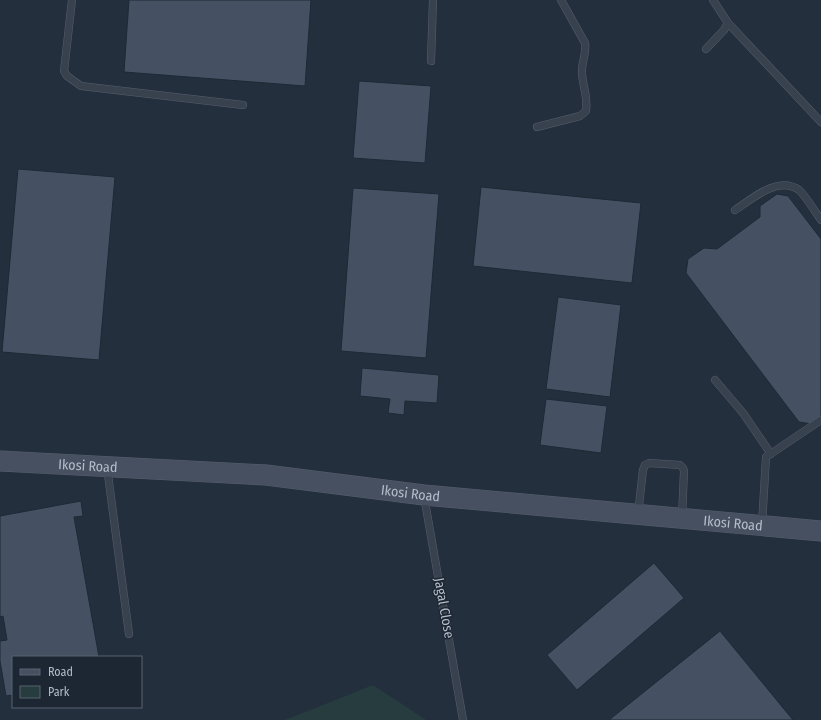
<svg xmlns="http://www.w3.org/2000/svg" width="821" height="720" viewBox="0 0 821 720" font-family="'Fira Sans Condensed',sans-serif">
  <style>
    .green { fill: #263c3f }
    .building { fill: #455162; stroke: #1f2835 }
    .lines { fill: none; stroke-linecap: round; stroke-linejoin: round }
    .lane-casing { stroke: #565f6c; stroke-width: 8 }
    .secondary-casing { stroke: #565f6c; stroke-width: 21 }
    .lane { stroke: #38414e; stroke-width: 7 }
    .secondary { stroke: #465061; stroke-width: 20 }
    .labels { text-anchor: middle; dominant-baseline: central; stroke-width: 3; stroke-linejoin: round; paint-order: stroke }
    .street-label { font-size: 14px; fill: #b4bcc9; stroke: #1d2633 }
  </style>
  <rect width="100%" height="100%" fill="#242f3e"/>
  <path class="green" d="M373,685l53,35h-141z"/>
  <path class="building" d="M129,0h182l-6,86 -181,-14z
    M359,81l72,5 -6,77 -72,-5z
    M18,169l97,8 -16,183 -97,-8z
    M481,187l160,16 -9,80 -159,-17z
    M353,188l86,6 -13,164 -85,-7z
    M777,194l11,2 33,43v177l-9,8 -13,-2 -113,-149 2,-14 16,-11 13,1 43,-32v-11z
    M558,297l63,8 -11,92 -64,-8z
    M362,368l77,7 -2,28 -32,-2 -1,14 -16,-2 2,-14 -30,-3z
    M546,399l61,7 -6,47 -61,-8z
    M81,501l2,15 -9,1 25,140h-86v38l-7,1 -6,-35v-20l7,-1 -4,-24 -3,1v-101z
    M654,563l30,35 -107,92 -30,-35z
    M720,631l73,89h-184z"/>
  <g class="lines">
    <defs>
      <path id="lane" d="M72,0l-8,71 3,5 14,10 162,19
        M728,23l93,99
        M706,49l18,-19 4,-7 -15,-23
        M431,61l2,-61
        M537,127l43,-11 6,-5c2,-13 -3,-25 -4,-37 -1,-11 5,-21 3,-31l-24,-43
        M735,210c17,-11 43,-35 64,-20 6,5 17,23 22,30
        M715,380l28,33 28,41
        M107,467l22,167
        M424,496l39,224
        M638,514l5,-44 2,-5 4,-2 31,2 3,3 1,3 -2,47
        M762,525l4,-68 55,-37"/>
      <g id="secondary">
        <path id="s1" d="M0,461l266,14 158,20 397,36"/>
      </g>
    </defs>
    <use href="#lane" class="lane-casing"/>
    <use href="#secondary" class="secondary-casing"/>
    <use href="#lane" class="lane"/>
    <use href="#secondary" class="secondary"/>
  </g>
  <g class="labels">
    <g class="street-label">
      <text stroke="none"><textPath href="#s1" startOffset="88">Ikosi Road</textPath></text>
      <text stroke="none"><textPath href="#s1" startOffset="412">Ikosi Road</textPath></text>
      <text stroke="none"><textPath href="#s1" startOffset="736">Ikosi Road</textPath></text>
      <text transform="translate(444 608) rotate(80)">Jagal Close</text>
    </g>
  </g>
  <rect x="12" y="656" width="130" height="52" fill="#1d2633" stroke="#59626f"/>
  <rect x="20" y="669" width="20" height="6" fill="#465061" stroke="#59626f"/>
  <text x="48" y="676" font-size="12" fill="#b4bcc9">Road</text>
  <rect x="20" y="686" width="20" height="12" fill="#263c3f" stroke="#59626f"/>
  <text x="48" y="696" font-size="12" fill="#b4bcc9">Park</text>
</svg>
